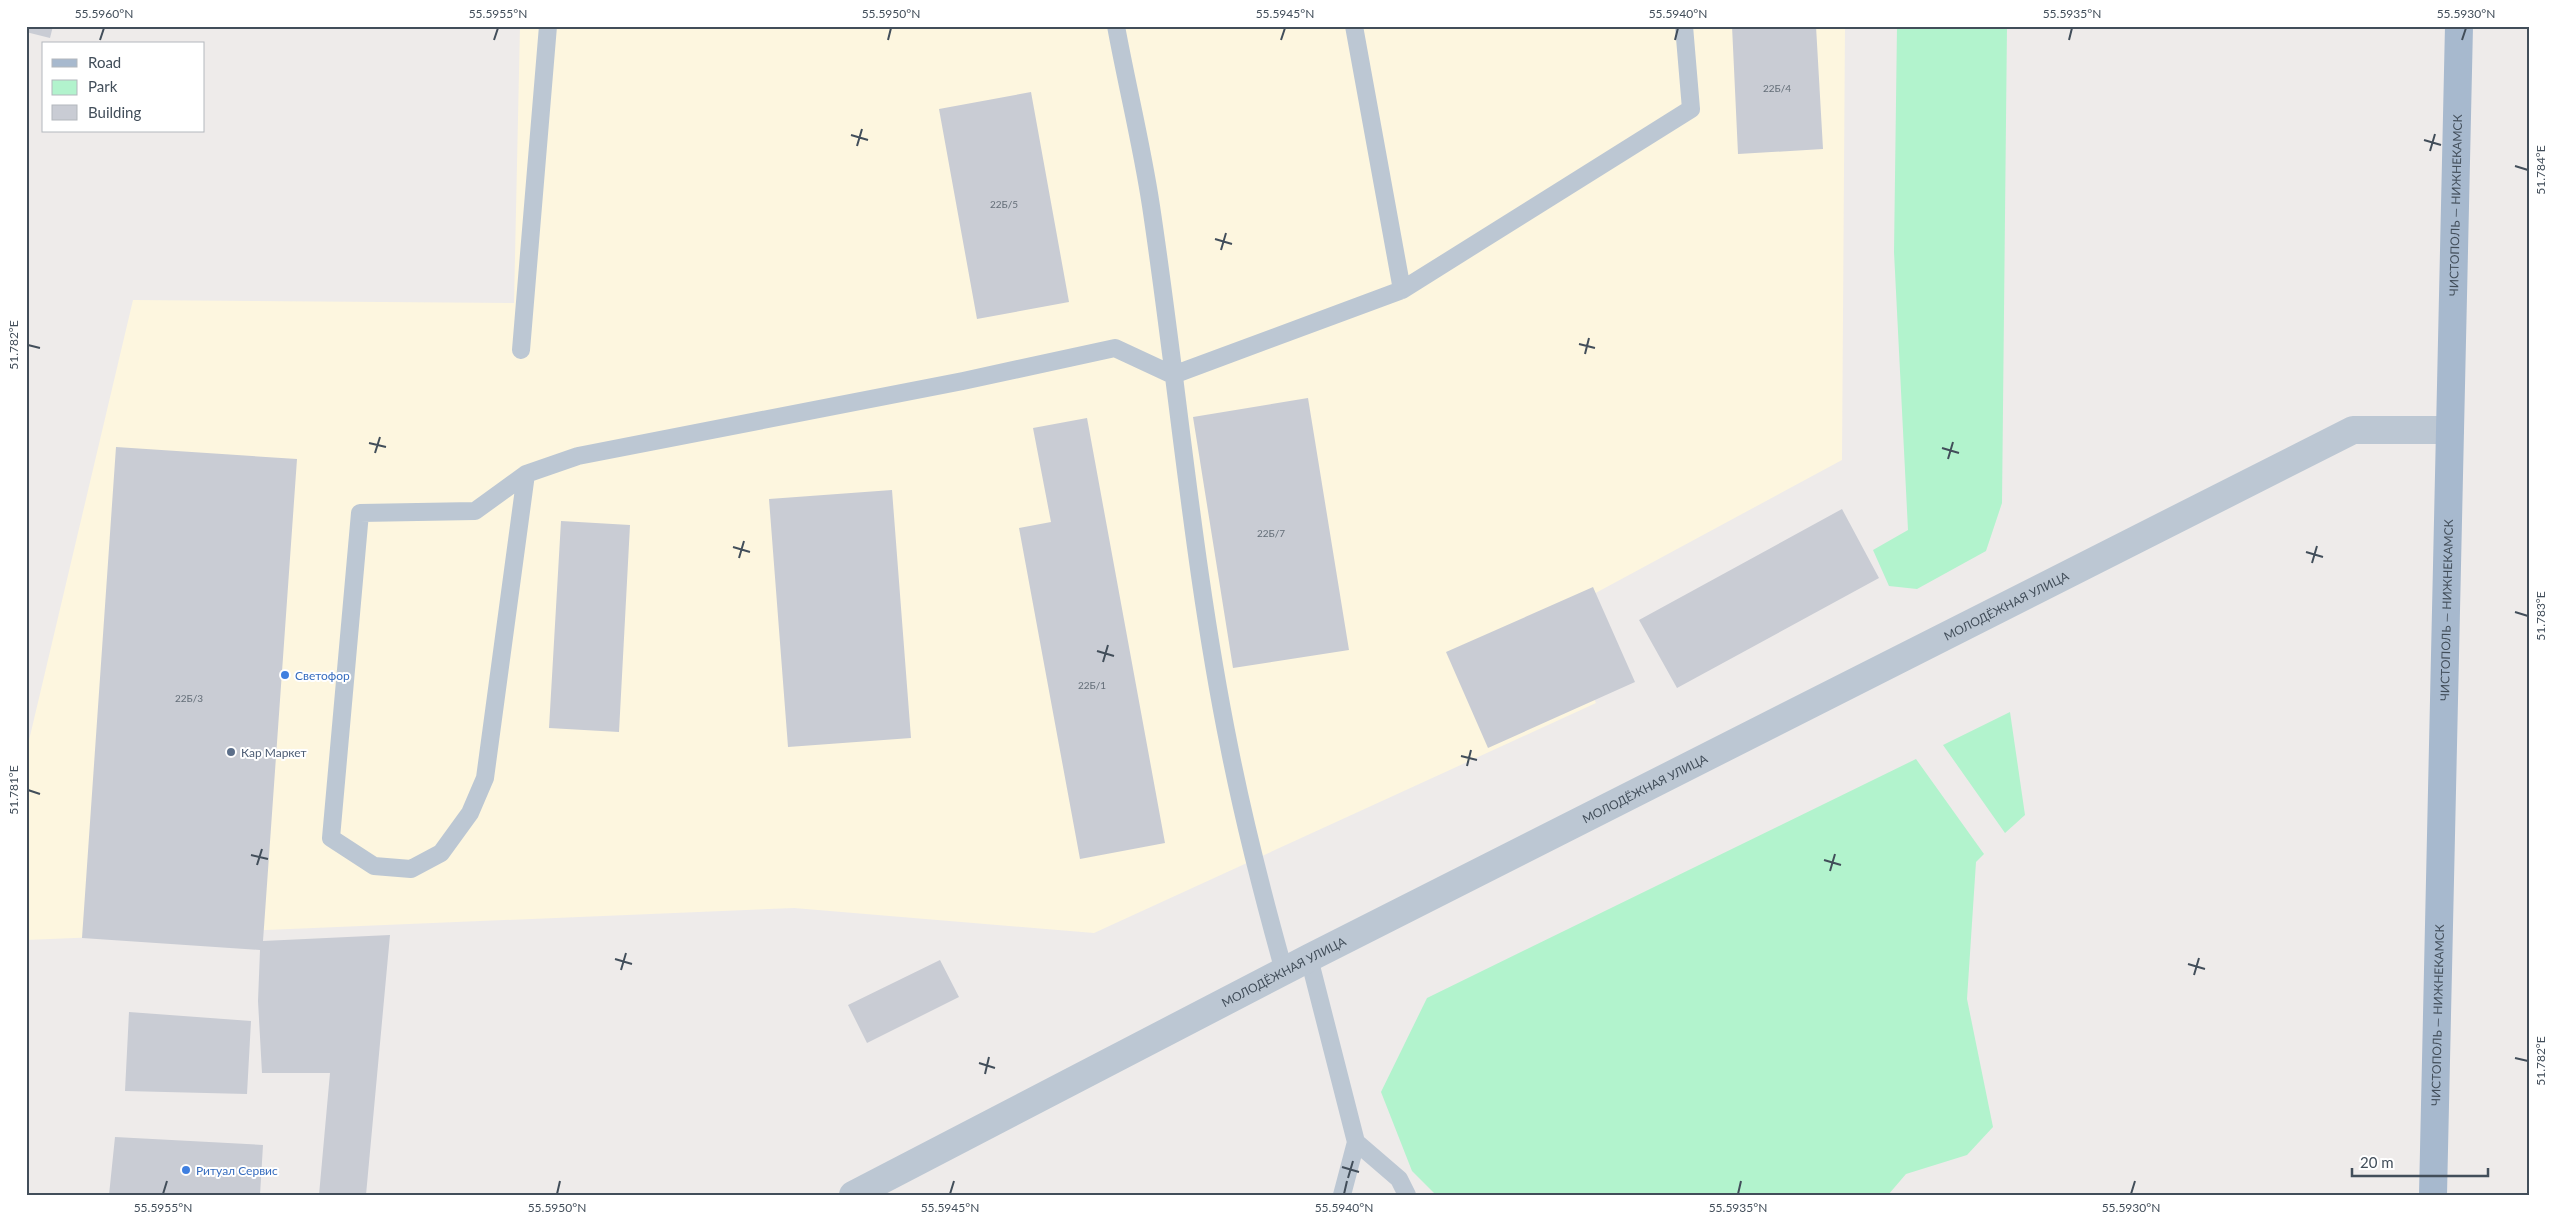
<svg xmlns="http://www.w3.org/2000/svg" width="2555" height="1221" viewBox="0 0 2555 1221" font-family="Lato,sans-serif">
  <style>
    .commercial { fill: #fdf6df }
    .green { fill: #b2f3cd }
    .building { fill: #c9ccd4 }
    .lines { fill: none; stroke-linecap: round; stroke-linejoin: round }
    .service { stroke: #bcc7d3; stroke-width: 18 }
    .minor { stroke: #bcc7d3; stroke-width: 28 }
    .primary { stroke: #a7b9ce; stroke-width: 28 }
    .ticks { fill: none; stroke: #424e5a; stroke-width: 2 }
    .shop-dot { fill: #3f7fe0; stroke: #fff; stroke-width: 2 }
    .service-dot { fill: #5c6f8a; stroke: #fff; stroke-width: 2 }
    .labels { text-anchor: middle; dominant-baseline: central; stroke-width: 4; stroke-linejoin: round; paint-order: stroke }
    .number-label { font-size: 10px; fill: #646e78 }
    .street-label { font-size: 12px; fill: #424e5a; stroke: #fff }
    .shop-label { font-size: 12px; fill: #366cbe; stroke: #fff; text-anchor: start }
    .service-label { font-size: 12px; fill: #4e5e75; stroke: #fff; text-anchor: start }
    .neatline { fill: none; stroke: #424e5a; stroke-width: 2 }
    .ticks-label { font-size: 12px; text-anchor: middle; fill: #424e5a }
  </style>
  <rect width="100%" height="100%" fill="#eeebea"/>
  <path class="commercial" d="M520,26h1325l-3,434 -289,156 43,87 -502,230 -300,-25 -768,32v-187l107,-453 381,3z"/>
  <path class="green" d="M1897,26h110l-5,477 -16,48 -69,38 -28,-3 -16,-36 35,-20 -14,-278z
    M2010,712l15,103 -20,18 -62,-88z
    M1916,759l68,95 -8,8 -9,137 26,128 -26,28 -61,19 -18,21h-452l-24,-24 -31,-79 46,-94z"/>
  <path class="building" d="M26,26h27l-3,12 -24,-6z
    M1732,26h84l7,123 -85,5z
    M1031,92l38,210 -92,17 -38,-210z
    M1308,398l41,252 -116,18 -40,-251z
    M1087,418l78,425 -85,16 -61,-331 32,-6 -18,-94z
    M116,447l181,12 -34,482 127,-6 -24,260h-47l11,-122h-68l-4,-72 2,-51 -178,-12z
    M892,490l19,248 -123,9 -19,-248z
    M1842,509l37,69 -202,110 -38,-68z
    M561,521l69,4 -11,207 -70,-4z
    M1593,587l42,95 -147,66 -42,-96z
    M940,960l19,37 -92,46 -19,-38z
    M129,1012l122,9 -4,73 -122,-3z
    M115,1137l148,8 -3,50h-151z"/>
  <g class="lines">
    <path class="service" d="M1116,26c11,60 26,120 35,180 27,180 42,362 78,540 15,76 34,150 55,225
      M1402,290l289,-181 -7,-83
      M521,350l27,-324
      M526,474l-41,304 -15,35 -29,40 -30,16 -37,-3 -43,-28 29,-325 115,-2 51,-37 52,-18 385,-75 152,-33 58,27 229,-85 -48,-264
      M1309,958l47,184 -14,53
      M1356,1142l43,37 8,16"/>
    <path class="minor" id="s1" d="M853,1195l456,-237 1044,-528h97"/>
    <path class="primary" id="s2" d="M2433,1195l26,-1169"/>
  </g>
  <path class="ticks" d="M100,40l4,-12M494,40l4,-12M888,40l3,-12M1281,40l4,-12M1675,40l3,-12M2069,40l3,-12M2462,40l4,-12M851,135l17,5M2424,140l17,5M857,146l5,-17M2430,151l5,-17M2515,166l13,4M1215,239l17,5M1221,250l5,-17M1579,344l16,4M28,345l12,3M1585,354l4,-16M369,443l17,4M1942,448l17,5M375,453l5,-16M1948,459l5,-17M733,547l17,5M2306,552l17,5M739,558l5,-17M2312,563l5,-17M2515,612l13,4M1097,651l17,5M1103,662l5,-17M1461,756l16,4M1467,766l4,-16M28,790l12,4M251,855l17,4M1824,860l17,5M257,865l5,-16M1830,871l5,-17M615,959l17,5M2188,964l17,5M621,970l5,-17M2194,975l5,-17M2515,1058l13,3M979,1063l16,5M985,1074l4,-17M1342,1167l17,5M1348,1178l5,-17M163,1194l4,-13M557,1194l3,-13M950,1194l4,-13M1344,1194l3,-13M1738,1194l3,-13M2131,1194l4,-13"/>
  <g class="shop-dot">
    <circle cx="285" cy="675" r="5"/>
    <circle cx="186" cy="1170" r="5"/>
  </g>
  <circle class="service-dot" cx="231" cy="752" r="5"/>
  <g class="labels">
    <g class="number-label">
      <text x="1777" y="88">22Б/4</text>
      <text x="1004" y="204">22Б/5</text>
      <text x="1271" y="533">22Б/7</text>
      <text x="1092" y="685">22Б/1</text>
      <text x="189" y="698">22Б/3</text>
    </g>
    <g class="street-label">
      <text stroke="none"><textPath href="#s2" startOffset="990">ЧИСТОПОЛЬ — НИЖНЕКАМСК</textPath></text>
      <text stroke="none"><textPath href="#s1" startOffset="1295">МОЛОДЁЖНАЯ УЛИЦА</textPath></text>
      <text stroke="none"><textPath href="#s2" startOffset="585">ЧИСТОПОЛЬ — НИЖНЕКАМСК</textPath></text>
      <text stroke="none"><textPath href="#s1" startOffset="890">МОЛОДЁЖНАЯ УЛИЦА</textPath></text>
      <text stroke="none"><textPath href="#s1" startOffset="485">МОЛОДЁЖНАЯ УЛИЦА</textPath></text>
      <text stroke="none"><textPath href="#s2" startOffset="180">ЧИСТОПОЛЬ — НИЖНЕКАМСК</textPath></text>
    </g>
    <g class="shop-label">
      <text x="295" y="675">Светофор</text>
      <text x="196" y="1170">Ритуал Сервис</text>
    </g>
    <g class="service-label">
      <text x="241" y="752">Кар Маркет</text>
    </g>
  </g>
  <rect width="2555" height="1221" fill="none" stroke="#ffffff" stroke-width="55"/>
  <rect x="42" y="42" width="162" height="90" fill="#ffffff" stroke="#b3b8bd"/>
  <rect x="52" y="59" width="25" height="8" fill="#a7b9ce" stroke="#b3b8bd"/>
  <text x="88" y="68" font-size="15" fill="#424e5a">Road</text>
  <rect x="52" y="80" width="25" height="15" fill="#b2f3cd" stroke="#b3b8bd"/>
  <text x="88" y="92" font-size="15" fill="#424e5a">Park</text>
  <rect x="52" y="105" width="25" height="15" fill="#c9ccd4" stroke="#b3b8bd"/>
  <text x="88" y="118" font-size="15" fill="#424e5a">Building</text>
  <path d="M2352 1168v8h136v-8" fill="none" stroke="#424e5a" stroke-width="2.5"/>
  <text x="2360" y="1168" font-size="15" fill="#424e5a" stroke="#ffffff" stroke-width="4" paint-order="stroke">20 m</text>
  <rect x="28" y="28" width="2500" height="1166" class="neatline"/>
  <g class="ticks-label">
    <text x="104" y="18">55.5960°N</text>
    <text x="498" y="18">55.5955°N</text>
    <text x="891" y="18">55.5950°N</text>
    <text x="1285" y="18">55.5945°N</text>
    <text x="1678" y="18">55.5940°N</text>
    <text x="2072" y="18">55.5935°N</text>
    <text x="2466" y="18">55.5930°N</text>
    <text transform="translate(2541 170) rotate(-90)" y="4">51.784°E</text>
    <text transform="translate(14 345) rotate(-90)" y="4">51.782°E</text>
    <text transform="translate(2541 616) rotate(-90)" y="4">51.783°E</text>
    <text transform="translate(14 790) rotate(-90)" y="4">51.781°E</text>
    <text transform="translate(2541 1061) rotate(-90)" y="4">51.782°E</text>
    <text x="163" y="1212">55.5955°N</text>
    <text x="557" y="1212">55.5950°N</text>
    <text x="950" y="1212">55.5945°N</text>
    <text x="1344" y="1212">55.5940°N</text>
    <text x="1738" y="1212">55.5935°N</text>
    <text x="2131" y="1212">55.5930°N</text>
  </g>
</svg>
